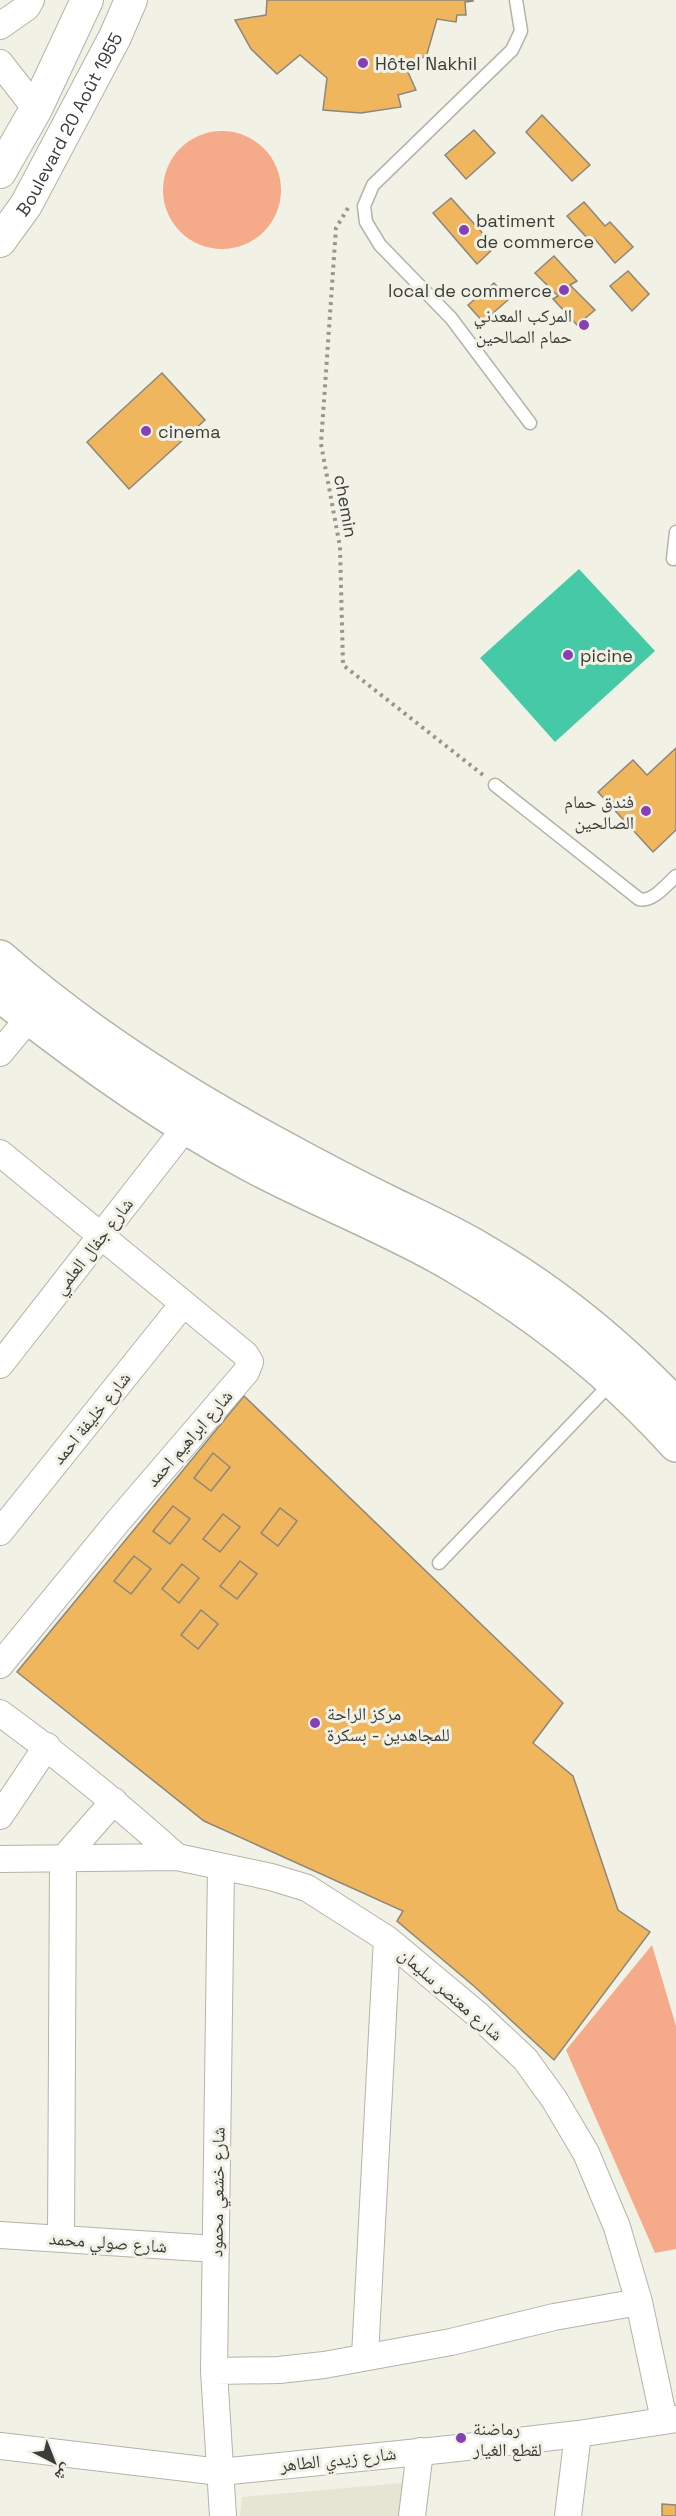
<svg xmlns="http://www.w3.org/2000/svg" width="676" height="2516" viewBox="0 0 676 2516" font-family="'Space Grotesk','Noto Naskh Arabic',sans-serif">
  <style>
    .built { fill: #e5e5d3 }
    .green { fill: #f5ab89 }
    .water { fill: #46c9a6 }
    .building { fill: #f0b65d; stroke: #8c867d; stroke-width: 1.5 }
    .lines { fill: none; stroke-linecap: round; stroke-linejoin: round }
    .service-casing { stroke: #b3b4a9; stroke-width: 15 }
    .minor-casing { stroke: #b3b4a9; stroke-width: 28 }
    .tertiary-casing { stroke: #b3b4a9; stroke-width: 34 }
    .primary-casing { stroke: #b3b4a9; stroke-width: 36 }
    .path { stroke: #96968e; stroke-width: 4; stroke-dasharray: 3 4.5; stroke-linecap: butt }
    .service { stroke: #fff; stroke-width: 12 }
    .minor { stroke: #fff; stroke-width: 26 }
    .tertiary { stroke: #fff; stroke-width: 32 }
    .primary { stroke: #fff; stroke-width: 33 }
    .poi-dot { fill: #8740b3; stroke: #f1f1e6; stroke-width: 2 }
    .labels { text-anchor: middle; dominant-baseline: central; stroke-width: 6; stroke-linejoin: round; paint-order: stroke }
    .poi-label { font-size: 18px; fill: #3c3d38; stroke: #f1f1e6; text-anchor: start }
    .street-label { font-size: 18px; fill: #3c3d38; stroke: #f1f1e6 }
  </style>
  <rect width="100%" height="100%" fill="#f1f1e6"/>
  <path class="built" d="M403,2483l-4,33h-159l2,-19z"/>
  <path class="green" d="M163 190a59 59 0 1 1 118 0a59 59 0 1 1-118 0Z
    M652,1945l24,81v223l-21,4 -89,-203z"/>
  <path class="water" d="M579,569l76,82 -100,91 -75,-84z"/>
  <path class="building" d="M267,0h206v1l-8,1 1,13h-9l-1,7 -19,-3 -10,35 -20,16 9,20 -18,5 3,12 -40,6 -38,-3 4,-32 -27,-23 -23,19 -26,-25 -16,-29 31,-5z
    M542,115l48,50 -18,16 -46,-49z
    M474,130l21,23 -29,26 -21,-24z
    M451,198l44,49 -18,17 -44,-51z
    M584,202l21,24 5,-4 23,25 -18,16 -21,-25 -4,3 -23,-25z
    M554,256l23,25 -7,4 25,25 -18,15 -24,-26 5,-3 -23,-23z
    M628,271l21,23 -17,17 -22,-25z
    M494,283l15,16 -26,23 -15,-17z
    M162,373l43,47 -76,69 -42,-47z
    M676,748v82l-23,22 -55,-60 35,-32 14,15z
    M244,1396l319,307 -30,40 40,33 45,134 32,22 -96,128 -79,-73 -78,-66 6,-10 -199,-90 -187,-149z
    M213,1453l17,14 -19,24 -17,-13z
    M173,1506l17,13 -20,25 -17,-13z
    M280,1508l17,13 -19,25 -17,-13z
    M223,1514l17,13 -20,25 -17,-13z
    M134,1556l17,13 -20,25 -17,-13z
    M240,1561l17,13 -20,25 -17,-13z
    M182,1564l17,14 -20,25 -17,-14z
    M201,1610l17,14 -20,25 -17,-14z
    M662,2504l14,1v11h-14z"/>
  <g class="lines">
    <defs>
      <path id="service" d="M516,0l5,31 -9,19 -139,135 -9,21 2,16 14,23 71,73 79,105
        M673,559l3,-27
        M495,785l144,114c13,4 27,-14 37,-23
        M439,1563l173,-181"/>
      <path id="minor" d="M0,26l27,-19 4,-7
        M0,63l36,46
        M0,1053l29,-35
        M0,1153l245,201 5,8 -4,10 -127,148 -119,145
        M0,1365l186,-238
        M0,1532l183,-228
        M0,1713c62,45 120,93 177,144
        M0,1816l47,-70
        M0,1859l177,-2 94,20 36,11 80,51 91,76 47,44 29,40 32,54 31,74 22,75 25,118
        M221,1868l-7,503 9,145
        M0,2235l216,14
        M61,2239l2,-380 51,-58
        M365,2356l22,-417
        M214,2371l65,-1 45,-5 127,-23 103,-25 85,-15
        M0,2446l220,26 229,-23 129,-15 98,-15
        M412,2516l8,-65
        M568,2516l10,-82"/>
      <g id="tertiary">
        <path d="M0,172l36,-63 51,-109"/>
        <path id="s1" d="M0,241l26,-36 89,-168 16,-37"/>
      </g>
      <path id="primary" d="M0,957c83,73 177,133 273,185 40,22 80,43 121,63 29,14 60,28 88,45 73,42 136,94 194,155
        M0,995c78,62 160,121 247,168 66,36 139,63 204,101 84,49 160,109 225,181"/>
    </defs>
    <use href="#service" class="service-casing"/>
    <use href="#minor" class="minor-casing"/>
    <use href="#tertiary" class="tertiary-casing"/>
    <use href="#primary" class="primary-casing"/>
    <path class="path" d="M348,208l-12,20 -15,216 19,103 3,118 140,110"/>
    <use href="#service" class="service"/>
    <use href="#minor" class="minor"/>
    <use href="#tertiary" class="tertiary"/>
    <use href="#primary" class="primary"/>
  </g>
  <g class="poi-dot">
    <circle cx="363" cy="63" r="6"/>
    <circle cx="464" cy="230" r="6"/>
    <circle cx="564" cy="290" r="6"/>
    <circle cx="584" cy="325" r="6"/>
    <circle cx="146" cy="431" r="6"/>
    <circle cx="568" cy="655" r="6"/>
    <circle cx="646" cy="811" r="6"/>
    <circle cx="315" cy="1723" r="6"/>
    <circle cx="461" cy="2438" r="6"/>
  </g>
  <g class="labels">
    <g class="poi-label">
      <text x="375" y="63">Hôtel Nakhil</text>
      <text x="476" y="220">batiment<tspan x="476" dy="21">de commerce</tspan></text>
      <text x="552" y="290" text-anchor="end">local de commerce</text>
      <text x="572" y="315" text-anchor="end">المركب المعدني<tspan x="572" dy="21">حمام الصالحين</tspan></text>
      <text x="158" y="431">cinema</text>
      <text x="580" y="655">picine</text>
      <text x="634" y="801" text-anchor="end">فندق حمام<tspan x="634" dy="21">الصالحين</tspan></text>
      <text x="327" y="1713">مركز الراحة<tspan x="327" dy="21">للمجاهدين - بسكرة</tspan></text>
      <text x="473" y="2428">رماضنة<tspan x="473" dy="21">لقطع الغيار</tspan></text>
    </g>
    <g class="street-label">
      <text stroke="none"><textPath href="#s1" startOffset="136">Boulevard 20 Août 1955</textPath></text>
      <text transform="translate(346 506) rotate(80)">chemin</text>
      <text transform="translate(93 1246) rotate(-52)">شارع جفال العلمي</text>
      <text transform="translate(91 1418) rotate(-51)">شارع خليفة احمد</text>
      <text transform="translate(189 1438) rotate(-49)">شارع ابراهيم احمد</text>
      <text transform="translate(451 1994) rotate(41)">شارع معنصر سليمان</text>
      <text transform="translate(217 2192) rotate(-89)">شارع خشعي محمود</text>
      <text transform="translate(108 2242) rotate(4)">شارع صولي محمد</text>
      <text transform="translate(338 2459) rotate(-6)">شارع زيدي الطاهر</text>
    </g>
  </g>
  <g transform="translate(54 2462) rotate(138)" stroke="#f1f1e6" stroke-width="4.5" paint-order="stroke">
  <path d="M0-4.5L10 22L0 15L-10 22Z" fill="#3c3d38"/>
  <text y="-9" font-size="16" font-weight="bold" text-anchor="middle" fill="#3c3d38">ش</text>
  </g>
</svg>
